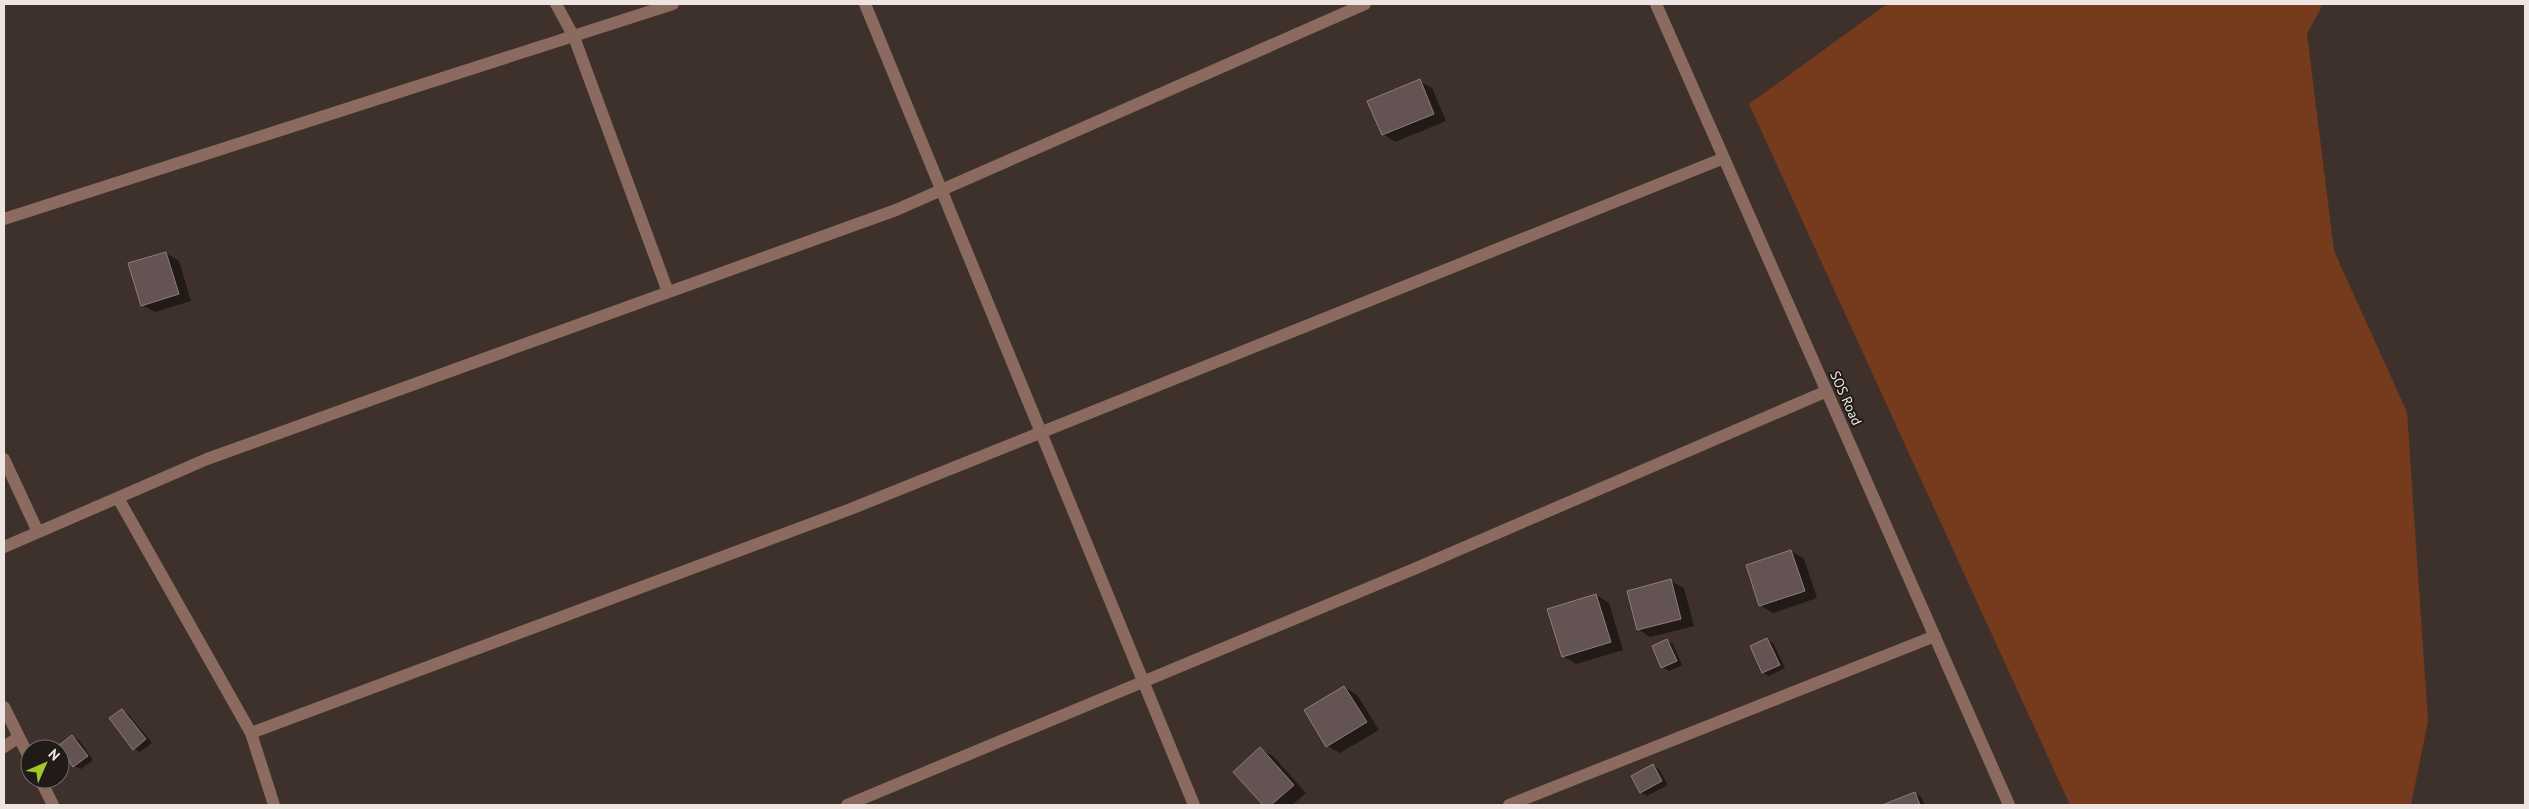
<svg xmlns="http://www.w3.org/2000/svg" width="2529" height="809" viewBox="0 0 2529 809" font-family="'PT Sans',sans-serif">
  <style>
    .green { fill: #753b1c }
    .shadow { fill: #0007 }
    .building { fill: #635352; stroke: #8f7d7c }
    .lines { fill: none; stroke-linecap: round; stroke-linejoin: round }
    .minor { stroke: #8b6a5f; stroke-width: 12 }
    .labels { text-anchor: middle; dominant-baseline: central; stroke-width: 4; stroke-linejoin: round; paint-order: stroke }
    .street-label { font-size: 14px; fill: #eee5e2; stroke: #201a18 }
  </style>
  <rect width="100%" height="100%" fill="#3e312b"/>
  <path class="green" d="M1887,4h436l-16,30 27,217 73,161 21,309 -17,84h-341l-321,-701z"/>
  <path class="shadow" d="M1419,81l13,7 14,33 -51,21 -12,-8z
    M166,253l13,8 12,40 -36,11 -13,-7z
    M1791,551l13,8 13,39 -44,15 -13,-8z
    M1671,581l13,7 10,38 -44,11 -12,-8z
    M1596,595l13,8 14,47 -47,14 -13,-8z
    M1767,640l6,3 12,25 -16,8 -6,-4z
    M1667,641l6,3 9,21 -13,6 -7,-4z
    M1344,687l13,8 22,35 -39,23 -13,-7z
    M122,710l6,4 24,29 -12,9 -6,-3z
    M73,736l6,4 14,20 -12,9 -7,-3z
    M1260,749l13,7 33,37 -14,12h-27l-30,-33z
    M1653,765l6,4 9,16 -21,11 -6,-4z
    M1915,793l6,4 4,8h-41z"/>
  <path class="building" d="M1420,79l14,35 -52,21 -15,-34z
    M166,252l13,42 -38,12 -13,-43z
    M1791,550l14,41 -46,15 -13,-41z
    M1671,579l10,40 -44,11 -10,-39z
    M1596,594l15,48 -49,15 -15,-48z
    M1767,638l13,27 -18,8 -12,-27z
    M1667,639l10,22 -16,7 -9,-22z
    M1344,686l23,36 -41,25 -22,-37z
    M122,709l24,30 -13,11 -24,-32z
    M72,735l16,21 -15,11 -15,-21z
    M1260,747l34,38 -23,20h-8l-30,-33z
    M1653,764l9,17 -22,12 -9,-17z
    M1915,792l5,13h-38z"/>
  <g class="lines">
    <path class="minor" d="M556,4l18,33 94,255
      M865,4l329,801
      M1656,4l353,801
      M4,219l669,-215
      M4,459l34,73
      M118,498l133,235 23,72
      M4,547l203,-88 689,-249 469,-206
      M4,707l26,52
      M251,733l597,-223 876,-352
      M4,747l15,-10
      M40,779l13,26
      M847,805l567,-236 413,-178
      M1509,805l426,-169"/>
  </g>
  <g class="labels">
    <g class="street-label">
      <text transform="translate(1846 398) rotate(66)">SOS Road</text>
    </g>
  </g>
  <rect width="2529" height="809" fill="none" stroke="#eee5e2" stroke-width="10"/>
  <g transform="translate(45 764) rotate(45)"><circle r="24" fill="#201a18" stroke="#726b69"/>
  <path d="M0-4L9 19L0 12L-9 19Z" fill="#a1c92a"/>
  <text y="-8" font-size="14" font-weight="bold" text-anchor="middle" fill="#eee5e2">N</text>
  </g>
</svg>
